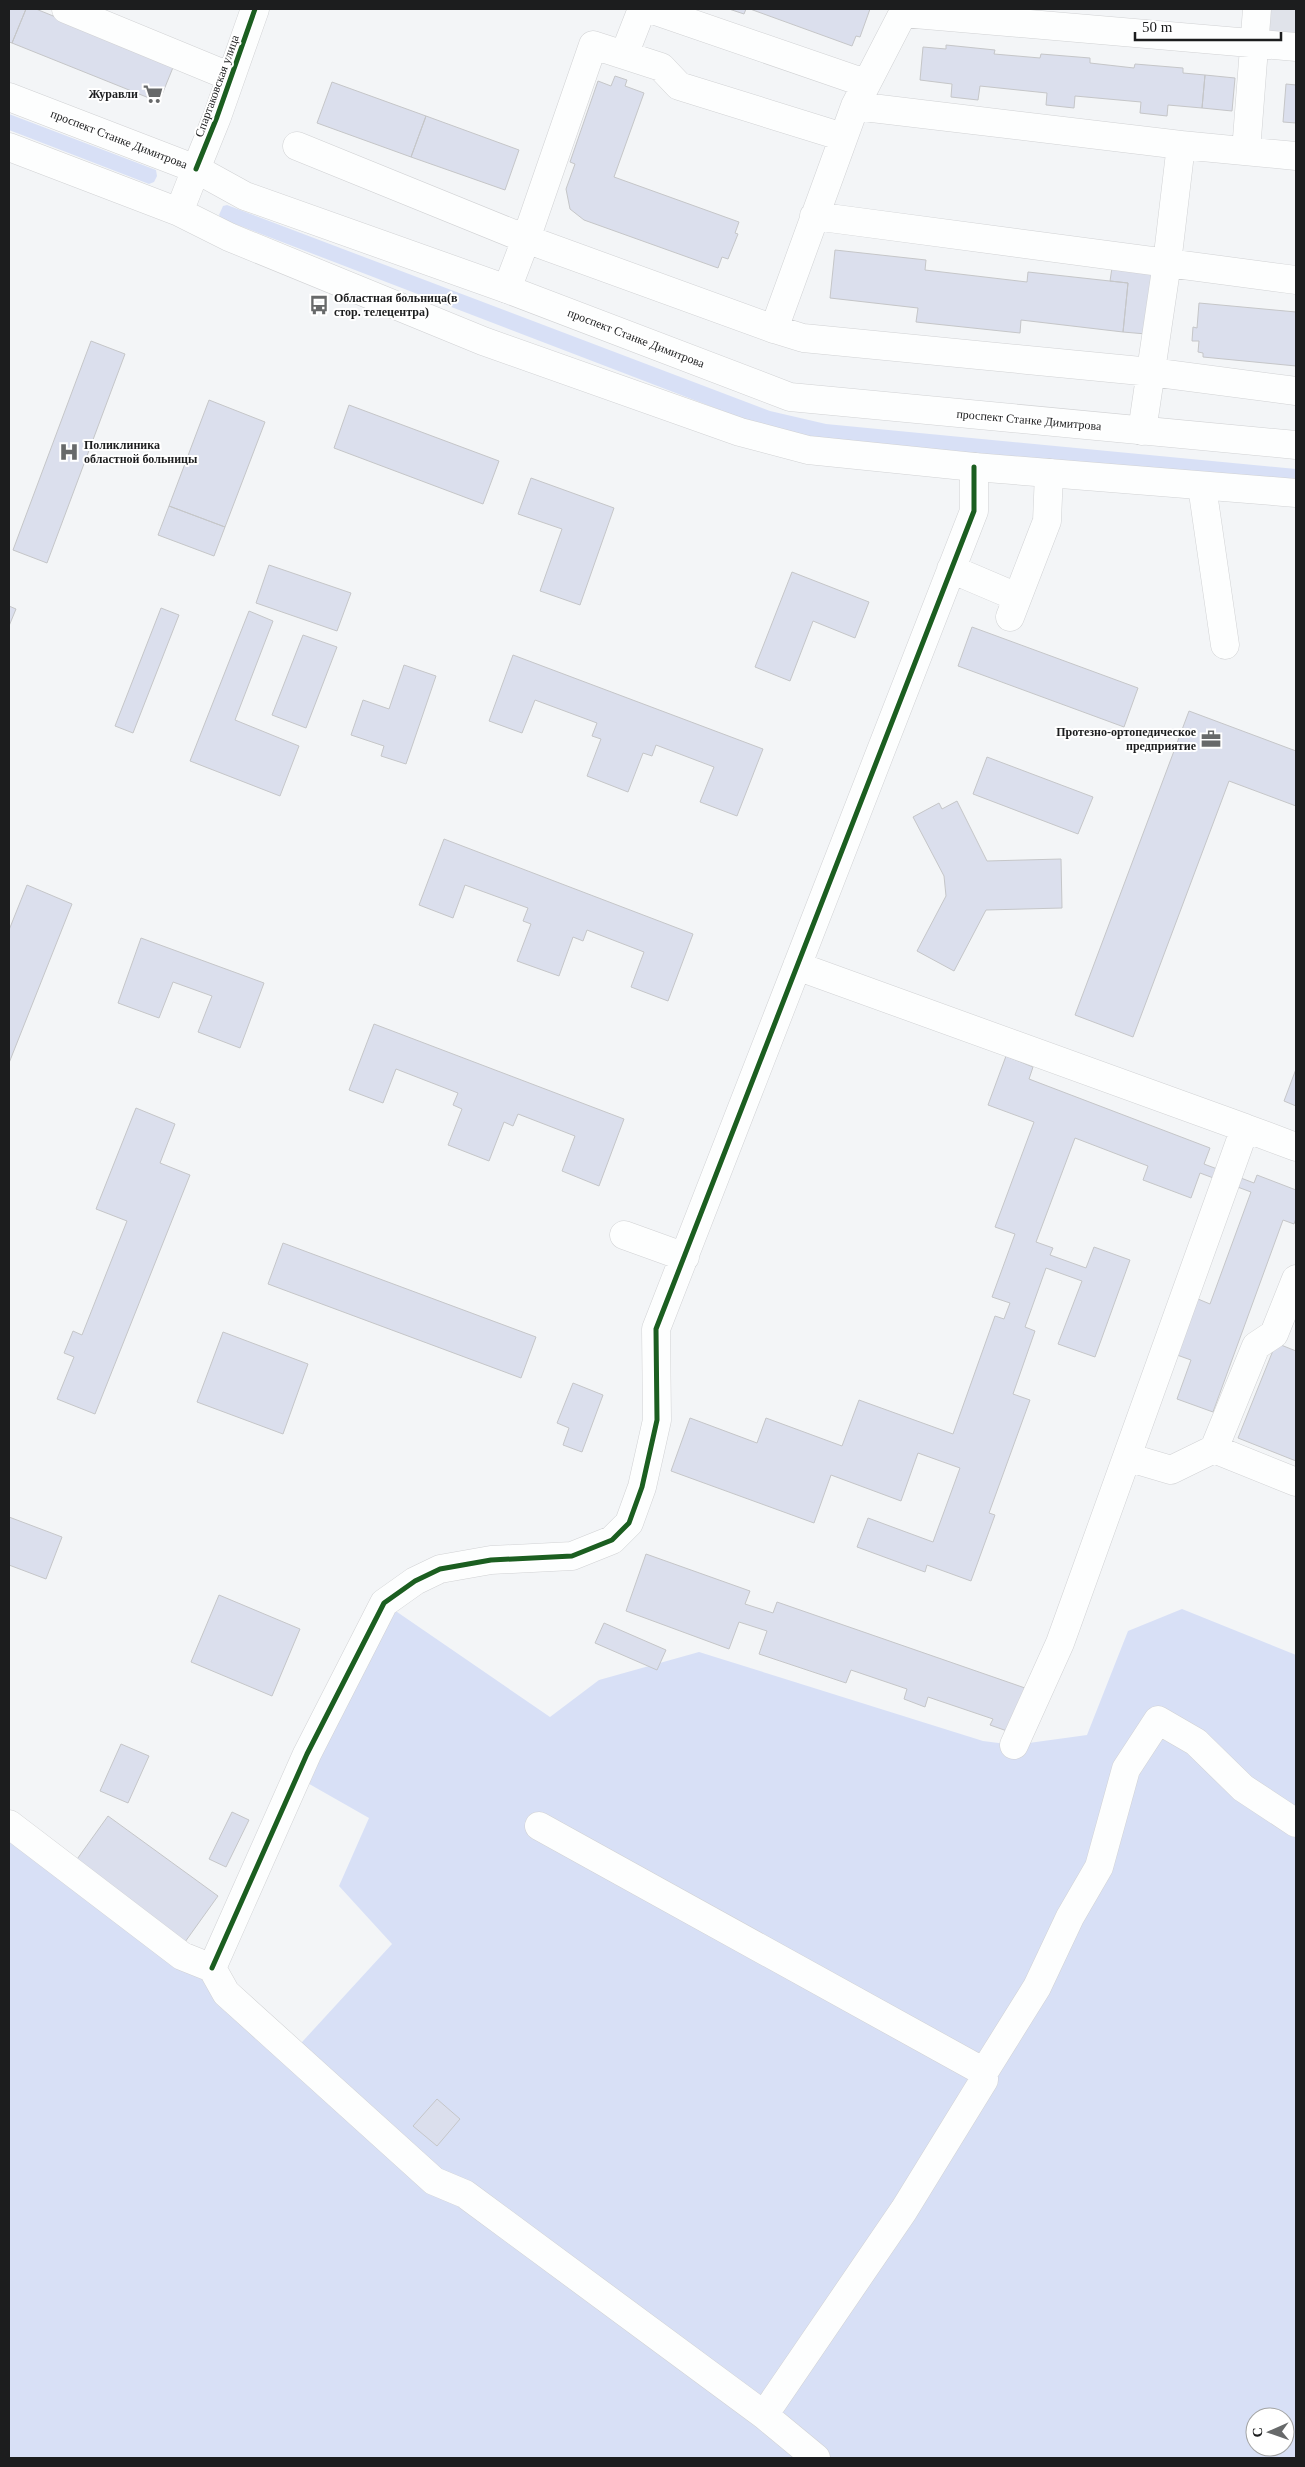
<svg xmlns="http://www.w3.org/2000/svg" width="1305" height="2467" viewBox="0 0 1305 2467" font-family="Georgia,serif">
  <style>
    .built { fill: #e0e3ea }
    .green { fill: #d8e0f6; fill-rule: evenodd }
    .building { fill: #dbdfed; stroke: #c5c6c8 }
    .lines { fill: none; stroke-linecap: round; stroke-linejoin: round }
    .minor-casing { stroke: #d1d2d4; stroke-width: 29 }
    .major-casing { stroke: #d1d2d4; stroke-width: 29 }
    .minor { stroke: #fdfefe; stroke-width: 28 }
    .major { stroke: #fdfefe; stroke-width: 28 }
    .cycleway-casing { stroke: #fff; stroke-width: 8 }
    .cycleway { stroke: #1b5e20; stroke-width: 5 }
    .labels { text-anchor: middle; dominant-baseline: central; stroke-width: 4; stroke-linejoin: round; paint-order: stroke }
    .street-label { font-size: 12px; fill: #1c1d1e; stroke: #fff }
    .poi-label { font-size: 12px; font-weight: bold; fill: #1c1d1e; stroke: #fff; text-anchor: end }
  </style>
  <rect width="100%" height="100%" fill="#f3f5f7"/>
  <path class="built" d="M1265,9h31v27l-33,-3z"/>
  <path class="green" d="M9,114l147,56 1,6 -3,6 -5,2 -140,-54z
    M227,205l543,206 56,13 470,45v17l-456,-42 -65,-13 -553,-212 -3,-4 4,-9z
    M384,1603l166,114 49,-37 100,-28 284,89 31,4 73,-10 41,-104 54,-22 114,46v803h-1287v-627l173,125 110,97 100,-109 -53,-58 30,-68 -72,-41zM1255,2417h30v30h-30z"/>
  <path class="building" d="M9,9h17l-14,34 -3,-1z
    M26,9h10l138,56 -15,37 -147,-59z
    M729,9h17l-2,5z
    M750,9h120l-10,28 -4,-1 -4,10z
    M946,45l49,5 -1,4 46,4 1,-4 49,4v5l44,5 1,-4 48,4v5l22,2 -3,33 -34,-3 -1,11 -27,-3 1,-11 -66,-6 -1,12 -28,-3 1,-12 -67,-7 -2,14 -27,-3 1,-13 -32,-4 3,-33 23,2z
    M1205,75l30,3 -3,33 -30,-3z
    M615,76l12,4 -2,6 19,7 -30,84 125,45 -4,11 3,1 -10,25 -6,-2 -4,11 -134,-48 -14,-11 -4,-20 9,-25 -5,-2 28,-81 13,5z
    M332,82l94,34 -15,41 -94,-34z
    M1286,84l10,1v38l-13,-1z
    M426,116l93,34 -14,40 -94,-33z
    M835,250l91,10 -1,10 102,12 1,-10 100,11 -5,49 -102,-12 -1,13 -104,-11 2,-14 -88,-10z
    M1113,261l40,5 -7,68 -23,-2 5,-49 -18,-2z
    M1199,303l97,9v54l-93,-9v-4l-5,-1 1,-11h-7l1,-14 4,1z
    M91,341l34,13 -78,209 -34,-13z
    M209,400l56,22 -40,105 -56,-21z
    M349,405l150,56 -16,43 -149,-56z
    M531,478l83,30 -34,97 -40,-14 22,-62 -44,-15z
    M169,506l56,21 -11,29 -56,-21z
    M269,565l82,28 -14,38 -81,-28z
    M792,572l77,30 -14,36 -42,-17 -23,60 -35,-14z
    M9,606l7,3 -7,17z
    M161,608l18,7 -46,118 -18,-7z
    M249,611l24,10 -38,99 64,26 -19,50 -90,-35z
    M972,627l166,61 -14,39 -166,-61z
    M303,635l34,12 -31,81 -34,-13z
    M513,655l250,94 -26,67 -37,-14 14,-35 -58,-22 -4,11 -9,-3 -15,39 -41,-16 14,-37 -9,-3 5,-13 -62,-23 -13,33 -33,-12z
    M404,665l32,11 -30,88 -25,-8 3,-10 -33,-11 12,-35 26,9z
    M1189,711l107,40v55l-67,-25 -96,256 -58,-22z
    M987,757l106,40 -15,37 -105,-40z
    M957,801l30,60 74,-2 1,49 -76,2 -32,61 -37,-20 29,-55 -2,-20 -31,-59 26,-14 3,6z
    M444,839l249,95 -25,67 -37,-14 13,-35 -57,-22 -4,11 -10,-4 -14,39 -42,-15 14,-37 -8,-3 5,-13 -63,-23 -12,33 -34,-13z
    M27,885l45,19 -63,159v-133z
    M141,938l123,45 -24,65 -42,-16 14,-36 -39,-14 -14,36 -41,-15z
    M374,1024l250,95 -25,67 -37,-15 13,-35 -57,-22 -5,12 -9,-4 -15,39 -41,-16 14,-36 -9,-4 5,-12 -62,-24 -13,34 -34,-13z
    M1006,1056l27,11 -4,12 181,69 -6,16 50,19 3,-8 39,15v28l-2,6 -11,-4 -70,192 -36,-13 14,-39 -14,-5 21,-56 12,5 41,-112 -51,-19 -9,25 -48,-18 5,-14 -73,-28 -39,104 17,6 -3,7 36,13 8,-21 36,13 -35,97 -37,-13 24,-63 -36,-13 -21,59 10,4 -22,63 17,6 -41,113 6,2 -24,66 -44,-16 -2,7 -68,-25 11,-29 65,24 27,-74 -42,-15 -17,48 -70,-26 -17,48 -143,-52 19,-53 67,25 9,-25 76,28 17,-46 94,34 42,-118 9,3 6,-16 -18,-6 23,-63 -20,-7 39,-105 -46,-17z
    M1296,1069v37l-12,-5z
    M136,1108l39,16 -15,39 30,12 -95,239 -38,-15 17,-42 -10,-4 9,-22 9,4 45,-114 -31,-12z
    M283,1243l253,94 -15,41 -253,-94z
    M223,1332l85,32 -25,70 -86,-32z
    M1276,1343l20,8v110l-58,-23z
    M573,1383l30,12 -21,57 -19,-7 6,-17 -12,-5z
    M9,1517l53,20 -16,42 -37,-14z
    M646,1554l104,37 -5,13 28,9 4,-11 248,86 -15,44 -20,-7 3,-6 -65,-22 -3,10 -21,-8 3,-10 -56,-19 -5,13 -87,-29 8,-23 -28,-9 -10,27 -103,-38z
    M219,1595l81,34 -28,67 -81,-34z
    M604,1623l62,27 -9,20 -62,-27z
    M121,1744l28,12 -21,47 -28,-12z
    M232,1812l17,8 -23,47 -17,-8z
    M108,1816l110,80 -33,46 -110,-80z
    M437,2099l23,20 -23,27 -24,-20z"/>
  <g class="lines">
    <defs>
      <path id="minor" d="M66,9l165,68
        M650,9l215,74
        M1296,47l-393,-34 -48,93 -81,223 29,9 348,34 145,19
        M624,55l18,-46
        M855,106l326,39 -14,118 -25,168
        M1181,145l115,11
        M297,146l229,93 67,-194 68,22 18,19 164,51
        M1246,151l11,-142
        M196,169l21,-52 38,-108
        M814,216l482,64
        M507,289l19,-50 248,90
        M1202,486l23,159
        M951,569l66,28
        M1010,617l37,-96 2,-48
        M797,966l448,162
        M624,1235l61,22
        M1214,1449l42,-103 18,-12 22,-55
        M1127,1457l44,13 43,-21 82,33
        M1014,1745l46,-102 185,-515 51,19
        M9,1824l173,132 30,12 14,25 208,188 31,13 299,221 52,43
        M539,1826l445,246
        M212,1968l95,-214 77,-151 31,-22 25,-12 51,-9 81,-4 40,-16 17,-17 13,-36 15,-67 -1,-91 318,-818v-44
        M764,2415l140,-205 80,-130v-8l53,-85 33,-70 29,-50 27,-98 32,-49 38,22 47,46 53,35"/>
      <path id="major" d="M9,97l187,72 49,27 262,93 283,108 506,48
        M9,147l170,65 50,25 254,104 257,91 68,18 166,17 322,26
        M179,212l17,-43"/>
    </defs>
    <use href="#minor" class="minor-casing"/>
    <use href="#major" class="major-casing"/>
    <use href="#minor" class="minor"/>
    <use href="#major" class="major"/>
    <defs>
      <path id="cycleway" d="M196,169l21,-52 38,-108
        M212,1968l95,-214 77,-151 31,-22 25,-12 51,-9 81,-4 40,-16 17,-17 13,-36 15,-67 -1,-91 318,-818v-44"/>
    </defs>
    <use href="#cycleway" class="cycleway-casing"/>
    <use href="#cycleway" class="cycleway"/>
  </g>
  <defs>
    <symbol id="supermarket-bare" viewBox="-9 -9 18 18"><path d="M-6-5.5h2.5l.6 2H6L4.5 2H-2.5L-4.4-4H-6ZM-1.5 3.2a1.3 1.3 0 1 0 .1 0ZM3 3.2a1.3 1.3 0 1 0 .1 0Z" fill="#67696a" stroke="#fff" stroke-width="2.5" paint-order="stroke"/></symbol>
    <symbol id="bus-bare" viewBox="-9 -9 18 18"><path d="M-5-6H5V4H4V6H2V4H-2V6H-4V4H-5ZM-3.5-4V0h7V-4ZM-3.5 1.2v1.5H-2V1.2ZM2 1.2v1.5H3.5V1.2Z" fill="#67696a" stroke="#fff" stroke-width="2.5" paint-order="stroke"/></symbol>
    <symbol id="hospital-bare" viewBox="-9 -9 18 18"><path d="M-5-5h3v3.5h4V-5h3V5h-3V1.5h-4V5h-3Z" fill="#67696a" stroke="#fff" stroke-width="2.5" paint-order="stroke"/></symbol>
    <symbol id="office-bare" viewBox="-9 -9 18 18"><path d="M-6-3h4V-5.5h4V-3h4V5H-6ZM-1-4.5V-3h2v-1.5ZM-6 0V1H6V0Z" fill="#67696a" stroke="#fff" stroke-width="2.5" paint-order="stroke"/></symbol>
  </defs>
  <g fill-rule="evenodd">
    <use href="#supermarket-bare" x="139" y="80" width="28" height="28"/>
    <use href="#bus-bare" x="305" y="291" width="28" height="28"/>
    <use href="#hospital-bare" x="55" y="438" width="28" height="28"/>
    <use href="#office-bare" x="1197" y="725" width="28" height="28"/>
  </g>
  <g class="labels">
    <g class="street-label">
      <text transform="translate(217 86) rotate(-70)">Спартаковская улица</text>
      <text transform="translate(119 139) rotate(21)">проспект Станке Димитрова</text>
      <text transform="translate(636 338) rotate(21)">проспект Станке Димитрова</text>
      <text transform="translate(1029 420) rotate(5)">проспект Станке Димитрова</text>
    </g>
    <g class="poi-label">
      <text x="138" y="94">Журавли</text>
      <text x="334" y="298" text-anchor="start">Областная больница(в<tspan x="334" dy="14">стор. телецентра)</tspan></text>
      <text x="84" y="445" text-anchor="start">Поликлиника<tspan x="84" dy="14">областной больницы</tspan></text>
      <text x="1196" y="732">Протезно-ортопедическое<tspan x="1196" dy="14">предприятие</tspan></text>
    </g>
  </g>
  <rect width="1305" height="2467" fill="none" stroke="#1c1d1e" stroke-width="20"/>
  <g transform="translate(1270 2432) rotate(268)"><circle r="24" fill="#ffffff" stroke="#a4a5a5"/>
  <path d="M0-4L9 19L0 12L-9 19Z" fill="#67696a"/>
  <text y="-8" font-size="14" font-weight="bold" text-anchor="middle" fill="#1c1d1e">С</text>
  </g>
  <path d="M1135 32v8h146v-8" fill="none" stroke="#1c1d1e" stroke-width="2.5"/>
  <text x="1142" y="32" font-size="15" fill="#1c1d1e" stroke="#ffffff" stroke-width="4" paint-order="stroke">50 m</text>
</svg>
